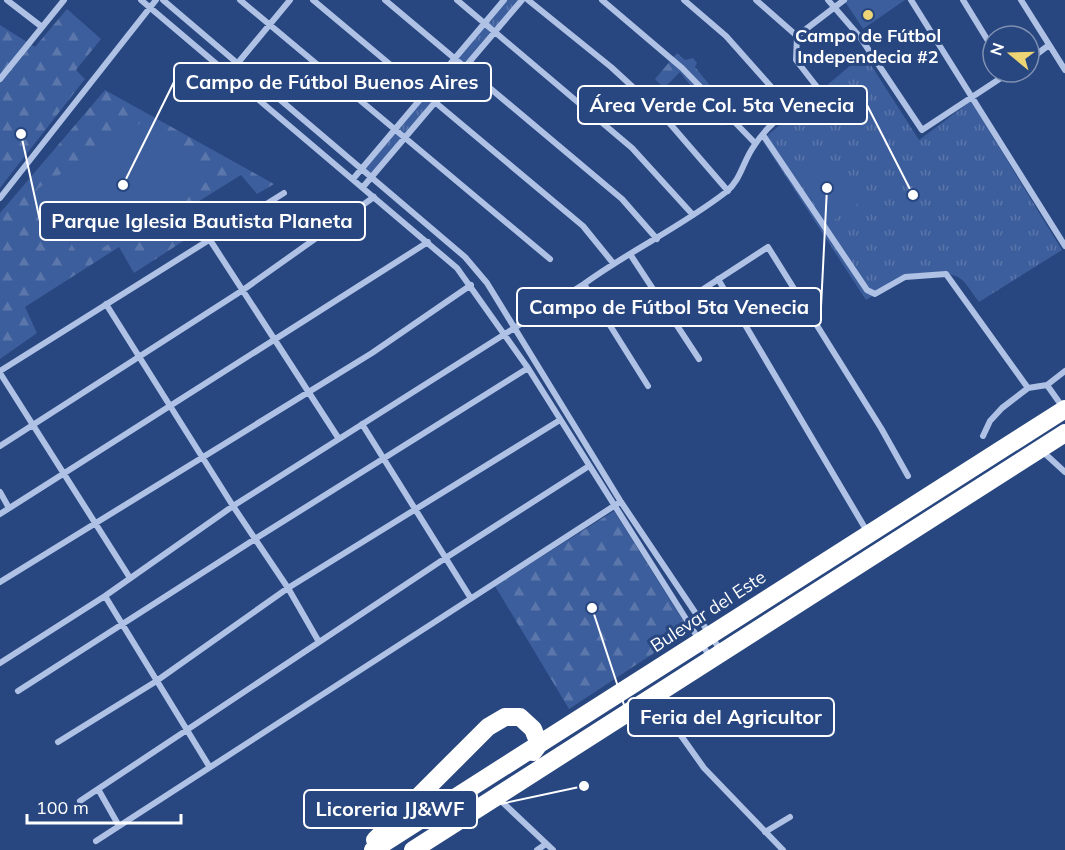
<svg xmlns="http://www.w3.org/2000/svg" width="1065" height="850" viewBox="0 0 1065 850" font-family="Mulish,sans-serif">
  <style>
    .grass { fill: url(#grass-tufts) }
    .forest { fill: url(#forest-firs) }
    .garden { fill: #3d5e9c }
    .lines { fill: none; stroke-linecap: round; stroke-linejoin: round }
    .street { stroke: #afc2e5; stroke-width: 6 }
    .highway { stroke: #fff; stroke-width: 18 }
    .poi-dot { fill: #edd575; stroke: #28467f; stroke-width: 2 }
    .labels { text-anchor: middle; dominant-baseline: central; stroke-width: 6; stroke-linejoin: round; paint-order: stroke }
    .poi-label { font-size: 18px; font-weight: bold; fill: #fff; stroke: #28467f }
    .street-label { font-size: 18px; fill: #fff; stroke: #28467f }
    .leader { fill: none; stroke: #fff; stroke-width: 2 }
    .callout-dot { fill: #fff; stroke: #28467f; stroke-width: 2 }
    .callout { fill: #28467f; stroke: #fff; stroke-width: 2 }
    .callout-label { font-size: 20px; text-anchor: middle; font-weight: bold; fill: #fff }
  </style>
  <defs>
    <pattern id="grass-tufts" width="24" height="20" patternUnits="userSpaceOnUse" patternTransform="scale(1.5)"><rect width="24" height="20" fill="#3d5e9c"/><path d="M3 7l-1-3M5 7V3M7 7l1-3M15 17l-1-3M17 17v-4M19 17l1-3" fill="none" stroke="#5a76ab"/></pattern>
    <pattern id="forest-firs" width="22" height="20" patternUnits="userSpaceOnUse" patternTransform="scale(1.5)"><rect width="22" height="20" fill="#3d5e9c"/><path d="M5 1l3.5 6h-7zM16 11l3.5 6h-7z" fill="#5a76ab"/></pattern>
  </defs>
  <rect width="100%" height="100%" fill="#28467f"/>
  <path class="grass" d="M504,0h16l-148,175 -9,-7z
    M864,54l55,86 52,-39 91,149 -83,52c-6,-7 -13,-21 -21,-25 -31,-14 -67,7 -92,23l-104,-160z"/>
  <path class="forest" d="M67,9l34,30 -25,31 9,9 -85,109v-163l35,22z
    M677,53l8,7 8,-2 4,5 -2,4 39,48 -12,11 -42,-54 -16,16 -9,-9z
    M105,90l169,94 -17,10 -16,-19 -69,43 13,22 -51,33 -15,-26 -94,60 12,26 -37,26v-146z
    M614,511l75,119 -120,79 -74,-123z"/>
  <path class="garden" d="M844,0h61l-42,29z
    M150,117l58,64 -126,80 -45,-72z
    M825,153l35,49 -32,22 -34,-51z"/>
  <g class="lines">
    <path class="street" d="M7,0l35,27
      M141,0l316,268 71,100 182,289
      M163,0l302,257 22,26 134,219 100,149
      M240,0l310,259
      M313,0l270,226 30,37
      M385,0l237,199 35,40
      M457,0l175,148 61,67
      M528,0l83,67 48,44 69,80
      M602,0l80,68 73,75
      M684,0l42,36 64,72
      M756,0l41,36
      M828,0l32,37 62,93 88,-58
      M911,0l154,246
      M963,0l30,49
      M1021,0l44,70
      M1029,60l20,-15
      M237,64l53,-64
      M0,79l64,-79
      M763,135l104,155 8,4 30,-17 41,-3 82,114
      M353,179l151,-179
      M363,187l159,-187
      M0,198l156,-198
      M210,240l129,199
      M630,254l69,105
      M718,279l150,254
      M584,284l64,102
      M106,304l127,202 55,82 31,54
      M668,312l100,-65 113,181 27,48
      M0,371l284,-178
      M0,373l130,205
      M1047,385l17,24
      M362,424l108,173
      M983,436l7,-15 12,-13 26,-20 19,-3 18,-14
      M0,446l243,-156 131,-93
      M1041,450l24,22
      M0,492l9,16
      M0,514l428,-272
      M0,582l372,-229 99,-68
      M105,596l104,170
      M0,663l105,-67 128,-90 351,-222c45,-33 97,-57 142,-92 15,-12 17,-31 28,-46 15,-24 42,-42 63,-59l-21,-27 1,-24 47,-36
      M18,691l237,-152 273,-171
      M655,699l49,69 79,82
      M58,742l97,-60 133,-94 272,-168
      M98,789l21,37
      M499,799l54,51
      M80,801l367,-244 142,-91
      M765,832l25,-15
      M96,841l521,-337
      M537,850l9,-6"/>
    <path class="highway" d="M375,840l113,-113 17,-10h15l13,12 6,15 -6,8
      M373,850l692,-441
      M413,850l652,-417"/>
  </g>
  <circle class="poi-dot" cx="868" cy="15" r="6"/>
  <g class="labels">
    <g class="poi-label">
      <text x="868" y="35">Campo de Fútbol<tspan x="868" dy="21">Independecia #2</tspan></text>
    </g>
    <g class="street-label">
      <text transform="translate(708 611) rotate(-33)">Bulevar del Este</text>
    </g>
  </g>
  <path class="leader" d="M123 185L174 82M913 195L867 105M21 134L40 221M827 188L821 307M592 608L628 717M584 786L477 809"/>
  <g class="callout-dot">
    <circle cx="123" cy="185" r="6"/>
    <circle cx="913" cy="195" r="6"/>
    <circle cx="21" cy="134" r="6"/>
    <circle cx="827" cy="188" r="6"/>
    <circle cx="592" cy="608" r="6"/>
    <circle cx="584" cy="786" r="6"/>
  </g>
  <g class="callout">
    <rect x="174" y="63" width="317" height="38" rx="6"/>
    <rect x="578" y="86" width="289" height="38" rx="6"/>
    <rect x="40" y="202" width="325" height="38" rx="6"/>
    <rect x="517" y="288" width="304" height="38" rx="6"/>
    <rect x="628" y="698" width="206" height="38" rx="6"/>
    <rect x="304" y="790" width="173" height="38" rx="6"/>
  </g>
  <g class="callout-label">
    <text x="332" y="89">Campo de Fútbol Buenos Aires</text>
    <text x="722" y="112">Área Verde Col. 5ta Venecia</text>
    <text x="202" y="228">Parque Iglesia Bautista Planeta</text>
    <text x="669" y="314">Campo de Fútbol 5ta Venecia</text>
    <text x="731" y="724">Feria del Agricultor</text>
    <text x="390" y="816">Licoreria JJ&amp;WF</text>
  </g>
  <g transform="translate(1011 54) rotate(289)"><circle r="28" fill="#28467f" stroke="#7e90b2" stroke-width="1.5"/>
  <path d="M0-4.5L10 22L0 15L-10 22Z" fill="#edd575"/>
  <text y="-9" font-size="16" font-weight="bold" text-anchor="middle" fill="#ffffff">N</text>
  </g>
  <path d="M27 814v9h154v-9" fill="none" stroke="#ffffff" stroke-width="3"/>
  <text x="36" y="814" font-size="18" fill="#ffffff" stroke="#28467f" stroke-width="4.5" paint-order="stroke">100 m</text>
</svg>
